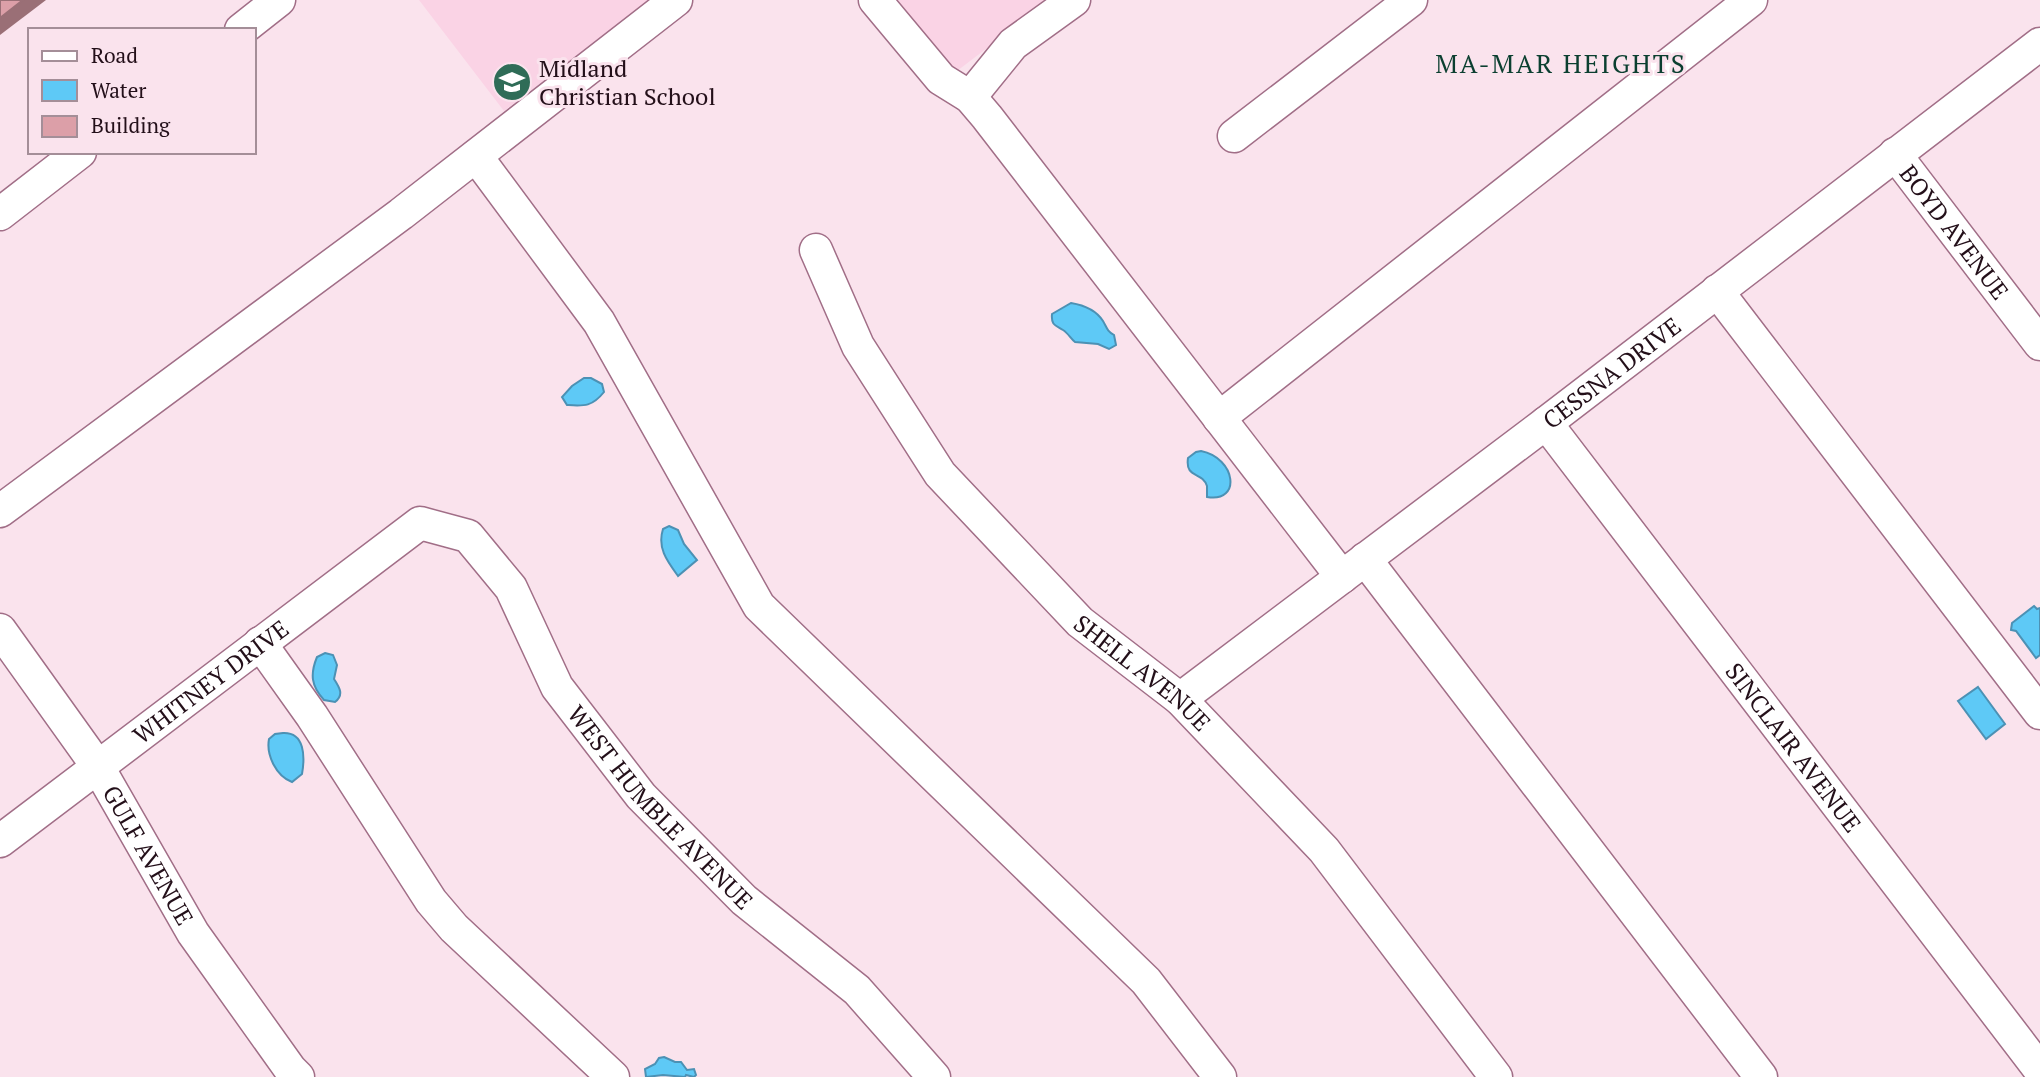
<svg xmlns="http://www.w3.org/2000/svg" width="2040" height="1077" viewBox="0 0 2040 1077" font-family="'PT Serif',serif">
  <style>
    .built { fill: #fad3e5 }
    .water { fill: #5ec9f6; stroke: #4c91b4; stroke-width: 2 }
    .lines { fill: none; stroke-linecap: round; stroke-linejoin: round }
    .minor-casing { stroke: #a16e87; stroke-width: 35 }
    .minor { stroke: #fff; stroke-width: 32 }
    .shaded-wall { fill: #9a6f76 }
    .building { fill: #dc9fa8; stroke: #9a6f76; stroke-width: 2 }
    .labels { text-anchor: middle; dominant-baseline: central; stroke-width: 6; stroke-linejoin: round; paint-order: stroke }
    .poi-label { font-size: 24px; fill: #230f19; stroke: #fae3ed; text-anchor: start }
    .street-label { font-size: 24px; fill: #230f19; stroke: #fae3ed }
    .neighbourhood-label { font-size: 26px; letter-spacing: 2px; fill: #0b3f30; stroke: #fae3ed }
  </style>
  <rect width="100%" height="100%" fill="#fae3ed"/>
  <path class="built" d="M419,0h230l-145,111z
    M896,0h154l-97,74z"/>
  <path class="water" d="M1071,303c12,2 25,7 32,18 4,7 4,10 11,14l2,10 -7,4 -11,-5 -23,-2c-4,-3 -7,-9 -12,-12 -8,-5 -12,-5 -11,-16z
    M584,378h7l11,6 2,8c-12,15 -20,14 -37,13l-5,-8 10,-11z
    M1201,451c35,7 41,52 6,46 0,-2 0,-10 0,-11 -5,-15 -22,-7 -19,-28l8,-6z
    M669,526l9,4 6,14 13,16 -19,16c-11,-15 -21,-28 -15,-47z
    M2034,606l3,3 3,-1v47l-4,3 -20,-27 -5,-1 1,-7z
    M325,653l8,2 4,10 -3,14c6,9 10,16 1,23l-11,-2c-13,-14 -14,-26 -7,-43z
    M1978,687l27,37 -19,15 -28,-38z
    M283,733c22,-1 22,24 19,41l-10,8c-16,-6 -26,-27 -23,-43l6,-5z
    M664,1057l11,5h6l6,8 7,-1 2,6 -2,2 -8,-2 -1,2 -22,-2 -17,2 -1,-8 10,-5 4,-6z"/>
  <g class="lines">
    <defs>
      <g id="minor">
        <path d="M875,0l66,79 29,18 17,20 355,460"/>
        <path d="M241,30l38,-30"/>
        <path d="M970,97l43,-53 61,-44"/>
        <path d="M1234,136l177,-136"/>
        <path id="s1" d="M1895,154l145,190"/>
        <path d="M476,156l123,166 160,284 387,375 74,96"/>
        <path d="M0,214l80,-62"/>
        <path id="s2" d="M816,250l42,96 82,128 140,148 100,77 144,151 172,227"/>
        <path d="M1717,291l323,422"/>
        <path d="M1219,418l532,-418"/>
        <path id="s3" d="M1546,423l494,647"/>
        <path d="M0,511l401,-297 275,-214"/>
        <path d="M1365,559l396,518"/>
        <path id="s4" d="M0,630l98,137 95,166 97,136 8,8"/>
        <path d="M260,643l52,73 119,185 23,27 159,149"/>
        <path id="s5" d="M1180,699l366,-276 494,-379"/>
        <path id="s6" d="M0,841l420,-318 48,13 43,52 46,99 84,109 103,104 113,90 77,87"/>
      </g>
    </defs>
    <use href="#minor" class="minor-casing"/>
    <use href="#minor" class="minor"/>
  </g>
  <path class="shaded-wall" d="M23,0h23l-46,35v-17z"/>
  <path class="building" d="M0,0h23l-23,18z"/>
  <defs>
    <symbol id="school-disc" viewBox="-11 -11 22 22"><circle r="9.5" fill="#2f6c57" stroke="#fae3ed"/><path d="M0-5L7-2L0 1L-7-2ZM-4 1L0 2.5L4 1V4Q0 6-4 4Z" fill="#fff"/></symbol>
  </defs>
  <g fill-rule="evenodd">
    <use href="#school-disc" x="490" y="60" width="44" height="44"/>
  </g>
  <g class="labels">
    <g class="poi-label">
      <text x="539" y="68">Midland<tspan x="539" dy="28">Christian School</tspan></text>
    </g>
    <g class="street-label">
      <text stroke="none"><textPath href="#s1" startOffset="98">BOYD AVENUE</textPath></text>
      <text stroke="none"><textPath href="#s5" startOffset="541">CESSNA DRIVE</textPath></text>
      <text stroke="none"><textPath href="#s2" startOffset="541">SHELL AVENUE</textPath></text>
      <text stroke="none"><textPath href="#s6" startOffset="264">WHITNEY DRIVE</textPath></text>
      <text stroke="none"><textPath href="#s3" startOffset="408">SINCLAIR AVENUE</textPath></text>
      <text stroke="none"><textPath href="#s6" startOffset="912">WEST HUMBLE AVENUE</textPath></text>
      <text stroke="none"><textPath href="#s4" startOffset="270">GULF AVENUE</textPath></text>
    </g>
    <g class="neighbourhood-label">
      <text x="1561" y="63">MA-MAR HEIGHTS</text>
    </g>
  </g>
  <rect x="28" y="28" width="228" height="126" fill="#fae3ed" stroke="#a48e98" stroke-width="2"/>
  <rect x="42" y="51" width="35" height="10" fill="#ffffff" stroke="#a48e98" stroke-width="2"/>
  <text x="91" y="63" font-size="21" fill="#230f19">Road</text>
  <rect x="42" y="80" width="35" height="21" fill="#5ec9f6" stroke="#a48e98" stroke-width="2"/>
  <text x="91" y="98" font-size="21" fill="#230f19">Water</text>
  <rect x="42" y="116" width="35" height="21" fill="#dc9fa8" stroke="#a48e98" stroke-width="2"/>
  <text x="91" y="133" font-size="21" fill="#230f19">Building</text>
</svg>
